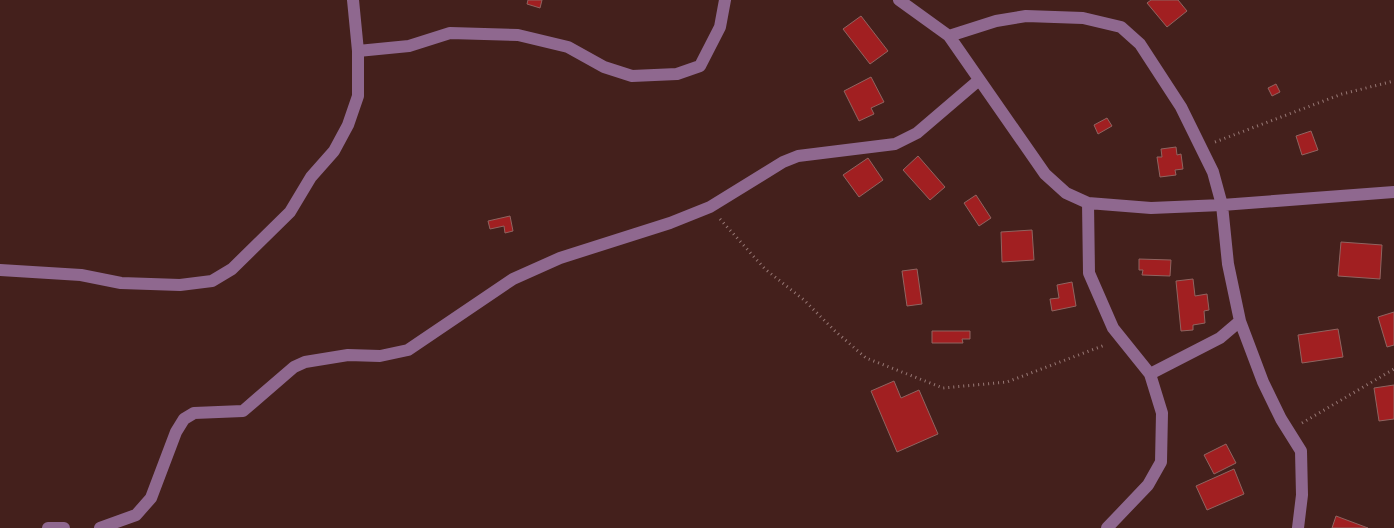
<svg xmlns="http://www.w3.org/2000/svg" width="1394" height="528" viewBox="0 0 1394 528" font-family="Raleway,sans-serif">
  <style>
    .building { fill: #a11f21; stroke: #906460 }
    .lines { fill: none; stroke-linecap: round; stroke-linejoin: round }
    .path { stroke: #977875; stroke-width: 3; stroke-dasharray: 1 4; stroke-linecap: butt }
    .minor { stroke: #8f688f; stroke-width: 12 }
  </style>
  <rect width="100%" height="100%" fill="#44201c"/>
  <path class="building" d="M528,0h14l-2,8 -13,-4z
    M1151,0h27l9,11 -20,16 -20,-24z
    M861,16l27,35 -18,13 -27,-35z
    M871,77l13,25 -13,6 3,6 -15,7 -15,-30z
    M1276,84l4,8 -8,4 -4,-8z
    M1107,118l5,8 -14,8 -4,-9z
    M1311,131l7,19 -16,5 -6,-19z
    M1176,147l1,8 4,-1 2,15 -8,1 1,5 -16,2 -3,-20h5l-1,-8z
    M918,156l27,31 -15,13 -27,-30z
    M868,158l15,22 -24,17 -16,-22z
    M976,195l15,23 -12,8 -15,-23z
    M510,216l3,15 -8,2 -1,-7 -14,3 -2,-8z
    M1032,230l2,30 -32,2 -1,-30z
    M1341,242l41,3 -2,34 -42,-3z
    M1139,259l32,1 -1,16 -28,-1 1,-5h-4z
    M917,269l5,35 -15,2 -5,-35z
    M1193,279l2,17 12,-2 2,16 -5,1 1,12 -12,2v5l-12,1 -5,-50z
    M1072,282l4,24 -24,5 -2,-12 9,-1 -2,-13z
    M1394,312v33l-7,2 -9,-30z
    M1338,329l5,28 -41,6 -4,-28z
    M932,331h38v8h-8l1,4h-31z
    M894,381l7,17 18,-8 19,44 -41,18 -26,-61z
    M1394,385v34l-15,2 -5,-33z
    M1226,444l10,19 -22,11 -10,-19z
    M1234,469l10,25 -37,16 -11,-24z
    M1336,516l32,12h-36z"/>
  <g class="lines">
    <path class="path" d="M1215,142l127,-48 52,-13
      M720,219l45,50 39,31 31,31 31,27 77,30 64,-6 98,-37
      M1302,423l92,-54"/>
    <path class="minor" d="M899,0l50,36 96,138 21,19 22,10 63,5 71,-3 172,-13
      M949,36l47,-15 30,-5 57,2 38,9 19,17 41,63 32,65 9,33 6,59 12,57 23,61 18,37 20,32 1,44 -4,33
      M358,51l51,-5 41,-13 68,2 50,12 36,20 28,9 45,-2 23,-8 20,-39 5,-27
      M1088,203l1,70 24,55 37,46 12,39 -1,49 -13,23 -41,43
      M0,270l81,5 40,8 59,2 32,-4 20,-12 58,-57 21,-35 23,-26 14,-26 10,-29v-45l-5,-51
      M1150,374l70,-36 20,-17
      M48,528h16
      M100,528l36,-13 15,-17 25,-66 8,-13 10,-6 49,-2 51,-44 11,-5 43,-7 32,1 28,-6 105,-71 47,-21 110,-35 40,-16 73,-45 15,-6 97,-12 22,-11 62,-53"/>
  </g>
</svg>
